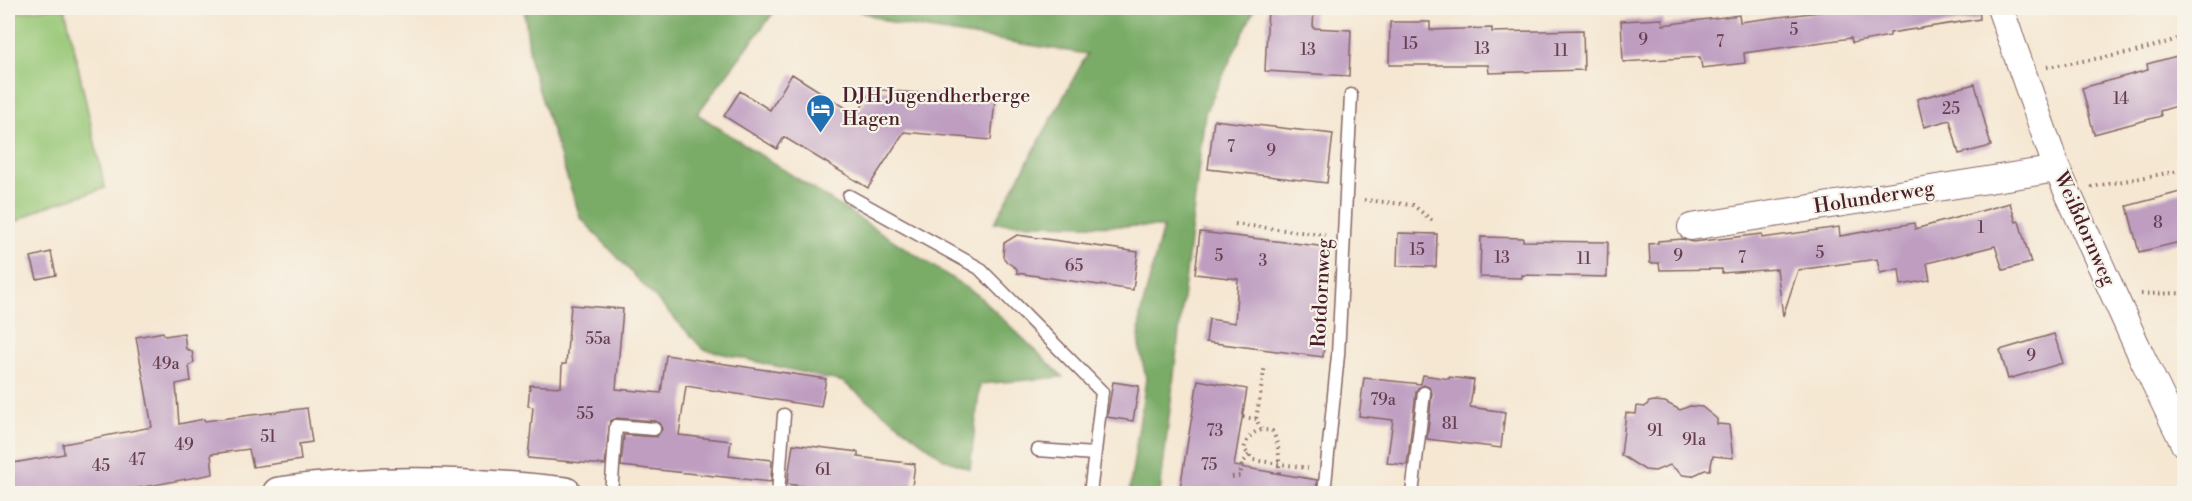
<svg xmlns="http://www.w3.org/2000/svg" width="2192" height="501" viewBox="0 0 2192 501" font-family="'Libre Bodoni',serif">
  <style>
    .green { fill: #98c877; stroke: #717451; stroke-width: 1.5 }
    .forest { fill: #7aac68; stroke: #62664a; stroke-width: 1.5 }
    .building { fill: #be9dc1 }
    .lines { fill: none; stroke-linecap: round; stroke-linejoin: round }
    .service-casing { stroke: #866565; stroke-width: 15 }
    .minor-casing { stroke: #866565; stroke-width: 28 }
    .primary-casing { stroke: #866565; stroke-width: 36 }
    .path { stroke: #866565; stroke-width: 4; stroke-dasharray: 1.5 4.5; stroke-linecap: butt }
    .service { stroke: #fff; stroke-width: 12 }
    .minor { stroke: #fff; stroke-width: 26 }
    .primary { stroke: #fff; stroke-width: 33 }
    .labels { text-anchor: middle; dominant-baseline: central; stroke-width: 4.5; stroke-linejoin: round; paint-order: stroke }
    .number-label { font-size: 16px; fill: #673e50 }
    .poi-label { font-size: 20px; fill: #4a1f2b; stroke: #f7f3e8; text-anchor: start }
    .street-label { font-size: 20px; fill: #4a1f2b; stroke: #f7f3e8 }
  </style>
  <rect width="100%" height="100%" fill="#f7f3e8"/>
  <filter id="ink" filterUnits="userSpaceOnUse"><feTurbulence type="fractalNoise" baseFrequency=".0167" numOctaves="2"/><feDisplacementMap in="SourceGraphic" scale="12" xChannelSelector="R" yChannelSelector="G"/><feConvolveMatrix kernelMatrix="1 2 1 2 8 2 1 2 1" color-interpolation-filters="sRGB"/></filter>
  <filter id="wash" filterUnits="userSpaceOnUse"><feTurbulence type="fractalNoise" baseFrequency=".008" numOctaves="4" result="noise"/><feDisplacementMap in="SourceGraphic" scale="24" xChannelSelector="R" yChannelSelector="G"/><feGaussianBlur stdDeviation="1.35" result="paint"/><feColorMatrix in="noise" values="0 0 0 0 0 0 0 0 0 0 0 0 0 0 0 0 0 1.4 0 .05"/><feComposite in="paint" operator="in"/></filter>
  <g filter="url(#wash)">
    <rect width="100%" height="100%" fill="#f5e7d2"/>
    <path class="green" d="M49,8h16l40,180 -63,20 -34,18v-212z"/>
    <path class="forest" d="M524,8h253l-80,106 281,181 85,82 -83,7 -10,85 -26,-10 -101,-77 -140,-33 -123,-132 -49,-151z
      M851,8h404l-50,105 -45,380h-31l17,-115 -7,-33 1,-29 23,-89 -169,-4 93,-169 -191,-30z"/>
    <g id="blocks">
      <path class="building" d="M1268,8h46l-1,20 38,2 -2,46 -84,-5z
        M1851,8h128l1,11 -90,14v3l-38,7 -1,-5 -107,15 1,10 -43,5 -2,-11 -77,5 -2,-41 41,-2 1,6 76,-10 1,7z
        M1390,22h40v8l62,-2v4l91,-2 1,40 -95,3 -1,-8h-99z
        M2184,54v50l-24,7 1,5 -67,18 -12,-46 66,-18 -1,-6z
        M792,74l65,41 15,-26 123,11 -4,40 -87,-8 -36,56 -84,-51 -7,12 -53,-33 16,-25 30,19z
        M1975,84l16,62 -32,8 -9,-34 -26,7 -7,-28z
        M1214,120l119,14 -6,49 -119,-14z
        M2184,191v50l-45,11 -12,-46z
        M2010,203l6,19 3,-1 12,42 -28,7 -8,-24 -68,17 3,17 -29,5 -2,-16 -19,4 -3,-14 -79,11 -15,46 -6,-47 -55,4v-4l-62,1 -1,-7h-9l-1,-19 9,-1v-2l25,-2 10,3 69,-8v4l77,-11 1,9 74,-13 1,6z
        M1200,232l127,15 -10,86 8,1 -2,23 -117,-15 3,-23 26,4 3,-44 -43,-5z
        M1398,233l39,1 -1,33 -39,-1z
        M1017,235l121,17 -5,38 -116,-17v-4l-10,-7 -4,-5 1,-14z
        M1481,237l42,1v3l85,1 -1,35 -85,-2v3l-42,-1z
        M51,252l5,23 -19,4 -6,-22z
        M571,305l52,4 -7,80 45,4 5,-38 160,24 -5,28 -135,-21 -7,49 52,6 -2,14 43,5 -1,22 -150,-16 3,-31 33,2 5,-8 -3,-6 -4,-2 -38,-3 -7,3 -5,44 -77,-7 5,-51 -5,-1 2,-21 31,2 1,-23h4z
        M163,332l2,4 19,-3 2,16 6,2 2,11 -5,4 2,15 -15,3 3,40 25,-5 1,2 102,-13 5,34 -13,2 2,16 -48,7 -4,-18 -38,5 2,20 -91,17 1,3h-115v-30l56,-10 -1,-10 89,-17 -16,-90z
        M2054,334l9,29 -55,16 -8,-29z
        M1423,375l26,4v-2l25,3 -4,27 35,5 -4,36 -74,-9 5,-46 -3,-6 -5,-2 -6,3 -2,4 -9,73 -20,-2 6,-43 -34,-4 5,-38 57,6z
        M1198,380l49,9 -13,77 83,14 -1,14h-137z
        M1113,382l26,4 -6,35 -26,-4z
        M1655,401l10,1 15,8 10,-4 12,1 15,12v5l12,1 4,33 -20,-2 -3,14h-5l-13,6 -9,-1 -13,-10 -15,6 -10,-1 -24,-15 5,-42 10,1 1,-8 8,1 4,-5z
        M793,444l65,8v5l57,7 -4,30h-52l-72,-10z"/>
    </g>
  </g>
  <g filter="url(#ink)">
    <use href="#blocks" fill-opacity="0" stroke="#866565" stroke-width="1.5"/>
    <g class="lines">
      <defs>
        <path id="service" d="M849,196l130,72 123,124 -12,102
          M1038,450l56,4
          M611,494l5,-68 38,3
          M778,494l6,-79
          M1324,494l14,-139 13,-260
          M1412,494l12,-101"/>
        <path id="minor" d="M2000,8l57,161 84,186 43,89
          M1691,227l366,-58"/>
        <path id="primary" d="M279,494c94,-14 192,-11 286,0"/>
      </defs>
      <use href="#service" class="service-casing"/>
      <use href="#minor" class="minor-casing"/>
      <use href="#primary" class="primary-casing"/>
      <path class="path" d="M2047,67l88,-15 49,-15
        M2091,187l93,-17
        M1364,200l49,5 22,18
        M1235,224l90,11
        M2141,294l43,-1
        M1243,417l13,2
        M1261,429l-5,-10 9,-54
        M1279,473c0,-15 1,-29 -7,-42 -16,-3 -23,2 -28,18l9,11 55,8
        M1232,477l8,-1 2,-12 7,-9"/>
      <use href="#service" class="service"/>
      <use href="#minor" class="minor"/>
      <use href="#primary" class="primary"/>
    </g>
  </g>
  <defs>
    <symbol id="hotel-pin" viewBox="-11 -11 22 30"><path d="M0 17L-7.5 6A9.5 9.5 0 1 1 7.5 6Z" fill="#1f6fb2" stroke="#f7f3e8"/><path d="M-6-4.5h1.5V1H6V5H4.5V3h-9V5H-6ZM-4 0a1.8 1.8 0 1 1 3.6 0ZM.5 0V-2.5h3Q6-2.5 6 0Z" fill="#fff"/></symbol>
  </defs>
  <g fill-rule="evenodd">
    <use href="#hotel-pin" x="804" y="92" width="33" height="45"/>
  </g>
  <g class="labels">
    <g class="number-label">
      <text x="1794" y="30">5</text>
      <text x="1643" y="40">9</text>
      <text x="1720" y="42">7</text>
      <text x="1410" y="44">15</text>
      <text x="1482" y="49">13</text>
      <text x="1308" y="50">13</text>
      <text x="1561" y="51">11</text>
      <text x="2121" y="99">14</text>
      <text x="1951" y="109">25</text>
      <text x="1231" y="147">7</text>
      <text x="1271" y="151">9</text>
      <text x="2158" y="223">8</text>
      <text x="1981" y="228">1</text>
      <text x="1417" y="250">15</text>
      <text x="1820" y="253">5</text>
      <text x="1219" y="256">5</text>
      <text x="1678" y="256">9</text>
      <text x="1502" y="258">13</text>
      <text x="1742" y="258">7</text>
      <text x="1584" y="259">11</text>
      <text x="1263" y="261">3</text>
      <text x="1074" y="266">65</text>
      <text x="598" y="339">55a</text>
      <text x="2031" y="356">9</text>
      <text x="166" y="364">49a</text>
      <text x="1383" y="400">79a</text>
      <text x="585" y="414">55</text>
      <text x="1450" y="424">81</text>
      <text x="1215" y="431">73</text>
      <text x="1655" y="431">91</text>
      <text x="268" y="437">51</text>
      <text x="1694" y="440">91a</text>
      <text x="184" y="445">49</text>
      <text x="137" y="460">47</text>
      <text x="1209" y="465">75</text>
      <text x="101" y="466">45</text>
      <text x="823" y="470">61</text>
    </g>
    <g class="poi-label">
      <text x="842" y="96">DJH Jugendherberge<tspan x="842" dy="23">Hagen</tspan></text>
    </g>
    <g class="street-label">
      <text transform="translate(1874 198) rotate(-9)">Holunderweg</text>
      <text transform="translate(2084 229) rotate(66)">Weißdornweg</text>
      <text transform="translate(1322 293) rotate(-87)">Rotdornweg</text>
    </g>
  </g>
  <rect width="2192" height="501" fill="none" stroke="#f7f3e8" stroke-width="30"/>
</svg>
